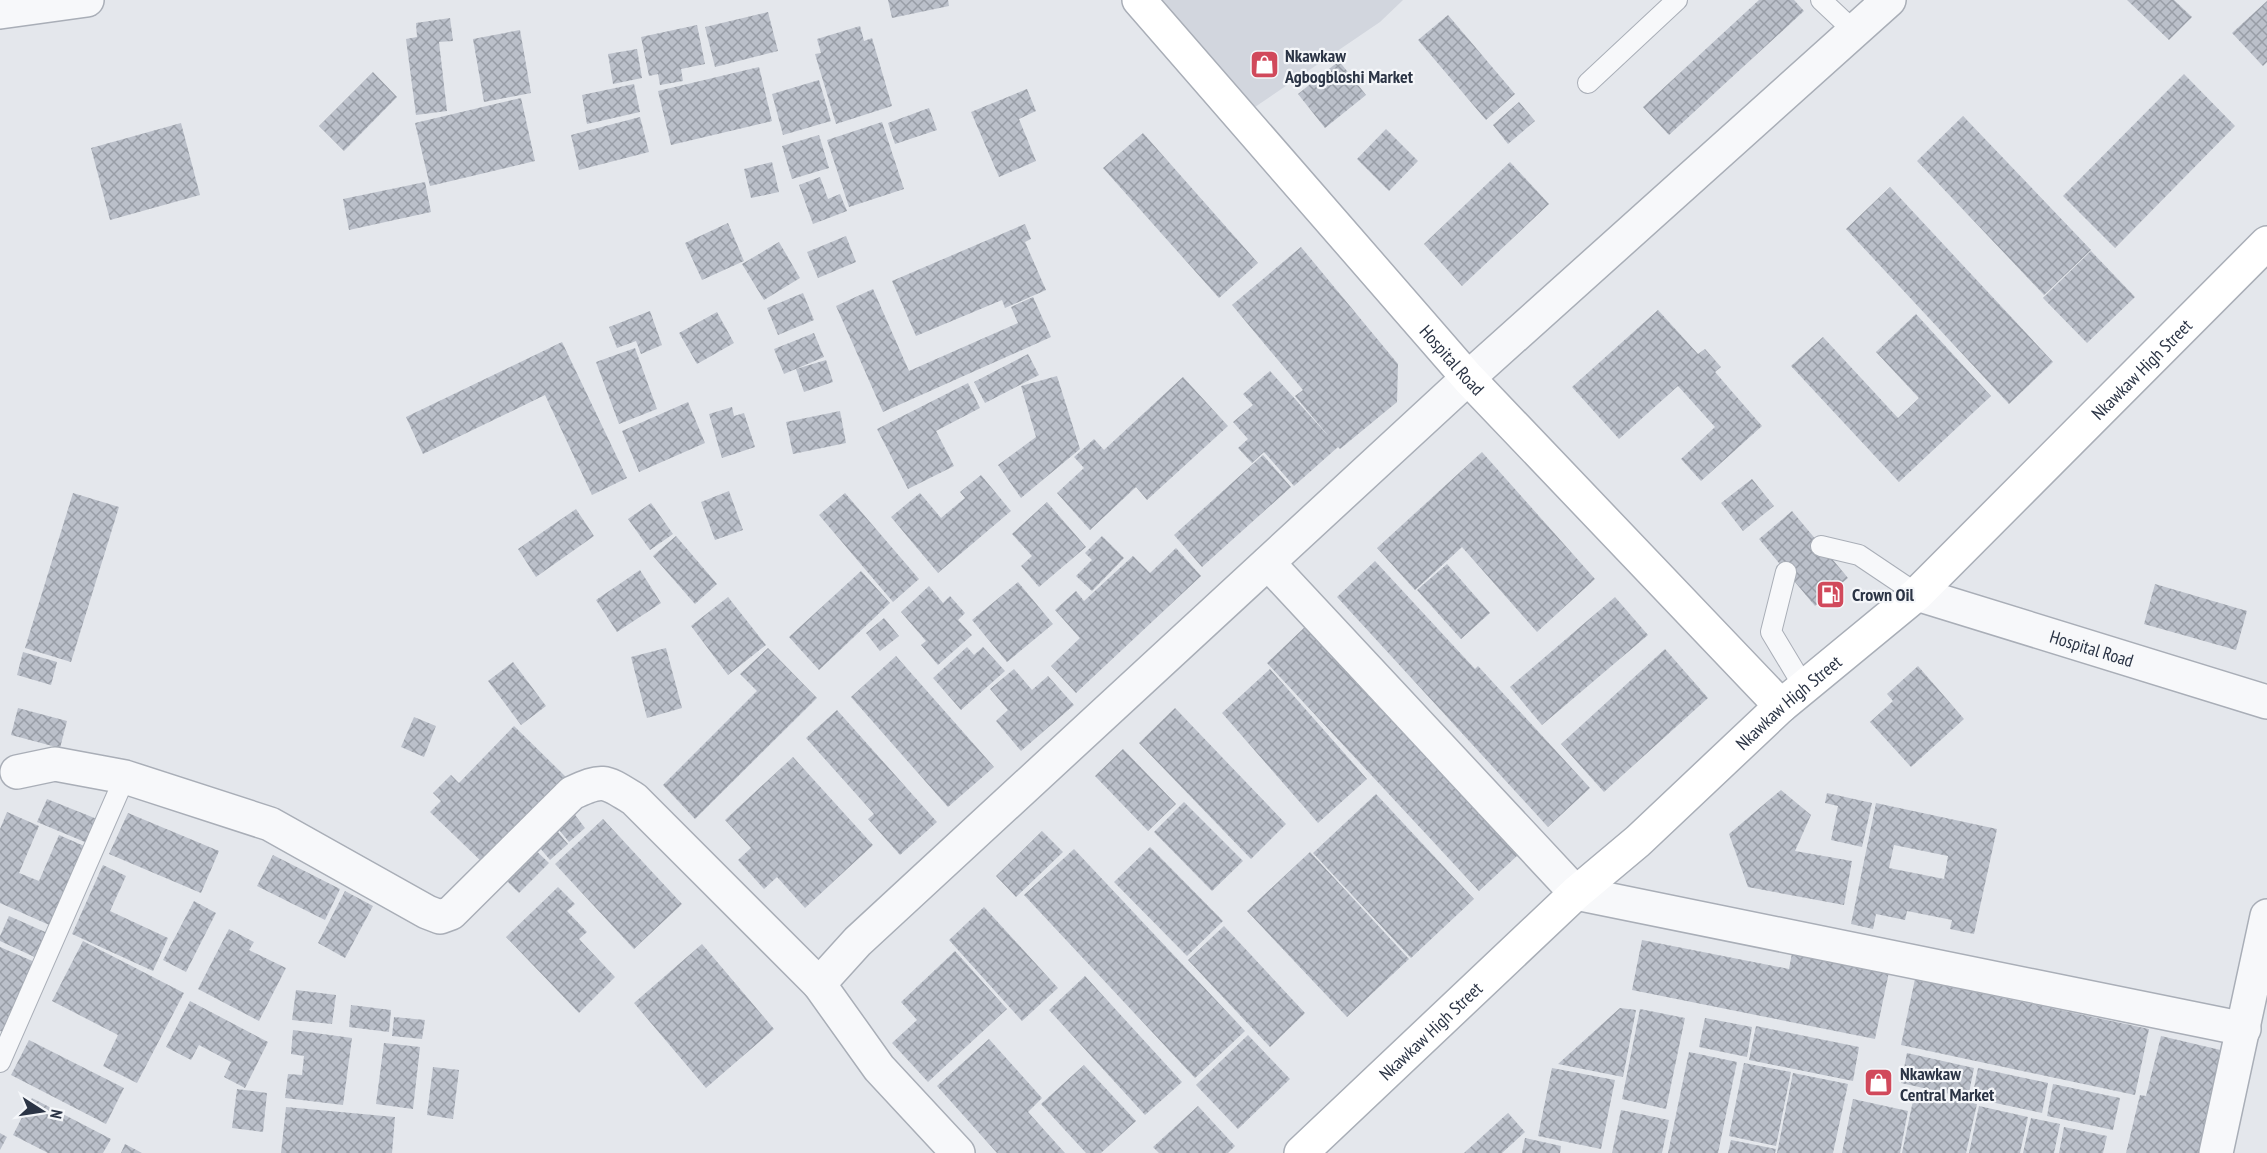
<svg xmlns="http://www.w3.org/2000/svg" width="2267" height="1153" viewBox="0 0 2267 1153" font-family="'PT Sans Narrow',sans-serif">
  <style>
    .built { fill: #d2d6de }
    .building { fill: url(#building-cross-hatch); fill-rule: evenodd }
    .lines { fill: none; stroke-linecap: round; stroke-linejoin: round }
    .lane-casing { stroke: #a9aeb7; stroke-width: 22 }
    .street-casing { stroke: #a9aeb7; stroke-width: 36 }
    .secondary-casing { stroke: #a9aeb7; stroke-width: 36 }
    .lane { stroke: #f7f8fa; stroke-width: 20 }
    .street { stroke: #f7f8fa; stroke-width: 33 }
    .secondary { stroke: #fff; stroke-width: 33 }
    .labels { text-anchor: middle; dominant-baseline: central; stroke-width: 4.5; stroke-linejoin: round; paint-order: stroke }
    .poi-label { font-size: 18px; font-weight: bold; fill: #2b3445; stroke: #f4f6f9; text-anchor: start }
    .street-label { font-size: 18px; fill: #2b3445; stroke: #f4f6f9 }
  </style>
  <defs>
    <pattern id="building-cross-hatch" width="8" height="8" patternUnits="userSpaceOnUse" patternTransform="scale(1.5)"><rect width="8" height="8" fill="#bbc0ca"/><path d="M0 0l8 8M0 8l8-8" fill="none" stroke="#989da6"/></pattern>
  </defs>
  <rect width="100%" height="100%" fill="#e4e7ec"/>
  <path class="built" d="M1150,0h253l-23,22 -128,87z"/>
  <path class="building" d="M888,0h60l1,6 -57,12z
    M1759,0h35l10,11 -135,124 -26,-28z
    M2127,0h47l18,17 -23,23z
    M2267,1v61l-4,4 -31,-33z
    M768,12l10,39 -63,16 -10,-40z
    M1448,15l67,79 -29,26 -68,-80z
    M450,18l3,23 -14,1 8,69 -31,4 -10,-76 11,-2 -1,-14z
    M697,25l8,39 -24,5 2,12 -23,4 -2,-11 -9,2 -8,-39z
    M860,26l4,15 8,-3 20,68 -56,18 -21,-70 6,-1 -4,-14z
    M520,30l11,63 -47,9 -11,-63z
    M637,49l5,29 -29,6 -5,-30z
    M1339,61l27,34 -41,33 -27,-34z
    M759,67l13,54 -101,24 -13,-54z
    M373,72l24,25 -53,54 -25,-25z
    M2184,74l51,52 -120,122 -52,-52z
    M819,80l12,41 -48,14 -11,-41z
    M634,84l6,28 -53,12 -5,-29z
    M1027,89l9,22 -17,8 17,42 -37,16 -28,-65z
    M521,98l14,63 -105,25 -15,-63z
    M1519,102l16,19 -27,23 -15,-19z
    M929,108l8,22 -42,14 -7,-21z
    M1963,116l128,134 -47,45 -127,-134z
    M640,117l9,35 -70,18 -8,-35z
    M882,122l22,67 -55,18 -22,-67z
    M181,123l19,72 -90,25 -19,-72z
    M1386,129l32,32 -29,30 -32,-32z
    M1143,133l115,130 -39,35 -116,-130z
    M819,135l10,33 -37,11 -10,-33z
    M772,162l7,30 -28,6 -7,-29z
    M1510,162l39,42 -87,82 -38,-42z
    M820,177l8,22 12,-5 7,17 -34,13 -14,-39z
    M425,182l6,30 -82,18 -6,-31z
    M1890,187l163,175 -44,42 -163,-175z
    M728,223l16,38 -42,19 -17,-37z
    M1025,224l6,15 -6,3 21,48 -41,18 -3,-8 -86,36 -24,-55z
    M846,236l10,26 -38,16 -11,-26z
    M779,242l21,36 -36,22 -22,-36z
    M1301,247l97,117 -1,38 -57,47 -2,-2 -44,39 -30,-34 -12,11 -14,-15 10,-9 -15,-17 20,-17 -10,-11 27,-23 61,68 -36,-43 8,-6 -71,-85z
    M2091,251l44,46 -48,46 -44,-45z
    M873,289l36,82 109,-48 -7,-16 22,-10 18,40 -168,75 -47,-106z
    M803,293l11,27 -36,15 -11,-27z
    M1658,310l40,44 7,-5 16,18 -6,5 47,54 -61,55 -20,-22 34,-32 -37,-41 -59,53 -47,-52z
    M650,311l12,34 -21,9 -5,-13 -19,7 -8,-21z
    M717,312l17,31 -37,21 -18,-31z
    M1916,314l75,82 -92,86 -108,-116 32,-29 75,81 21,-20 -43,-46z
    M814,333l10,24 -40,17 -10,-25z
    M562,342l65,136 -35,17 -47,-100 -122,59 -17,-37z
    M635,348l22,61 -38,15 -23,-62z
    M1028,354l11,21 -54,28 -11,-21z
    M826,360l7,22 -29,10 -8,-23z
    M1057,376l23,73 -59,49 -23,-33 38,-28 -15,-51z
    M1183,377l45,49 -81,74 -11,-13 -46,43 -33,-37 27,-25 -10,-11 20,-18 10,11z
    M968,383l12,25 -44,23 18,35 -46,23 -31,-60z
    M688,402l17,41 -66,29 -17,-41z
    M732,407l2,9 10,-3 11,34 -33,11 -13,-44z
    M840,411l6,32 -53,11 -7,-32z
    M1482,452l113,127 -58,53 -75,-85 -47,43 -38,-42z
    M1263,455l28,32 -89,80 -28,-32z
    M981,475l30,36 -73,62 -47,-56 29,-24 21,25 24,-20 -5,-6z
    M1752,479l22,27 -31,25 -22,-28z
    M729,491l14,39 -28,10 -14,-38z
    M73,493l46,14 -48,155 -46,-14z
    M845,493l74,86 -26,23 -74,-87z
    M1047,502l39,45 -47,40 -18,-21 11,-10 -20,-22z
    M651,503l22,31 -23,16 -22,-31z
    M576,509l18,27 -58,41 -18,-28z
    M1792,511l56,67 -33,28 -56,-67z
    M676,536l41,48 -22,20 -42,-48z
    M1102,536l22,22 -32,33 -16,-15 16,-16 -7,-7z
    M1176,548l25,28 -125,117 -25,-27 29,-28 -25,-28 21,-19 8,10 49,-45 17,17z
    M1375,561l100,108 3,-3 112,122 -42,39 -211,-230z
    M1447,564l43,49 -29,26 -44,-49z
    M640,570l21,33 -44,29 -21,-32z
    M861,571l29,32 -71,67 -30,-33z
    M1018,582l35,42 -46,38 -35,-42z
    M2155,584l92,27 -11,39 -92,-26z
    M929,586l14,17 7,-7 15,17 -7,7 14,15 -34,30 -17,-20 5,-4 -25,-29z
    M728,597l38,48 -38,30 -37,-49z
    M1615,597l33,38 -106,90 -32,-38z
    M884,618l15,18 -19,15 -14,-18z
    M1306,626l212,229 -39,36 -212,-228z
    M967,647l7,8 9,-8 22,24 -44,39 -28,-32z
    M666,648l16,60 -35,10 -16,-61z
    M768,648l49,50 -122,121 -32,-34 94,-94 -17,-17z
    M1665,649l43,49 -104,94 -43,-48z
    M23,652l34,10 -6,23 -34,-10z
    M896,656l98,111 -46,40 -97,-110z
    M513,662l33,44 -25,19 -33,-44z
    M1918,666l46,53 -53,48 -41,-45 23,-21 -6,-7z
    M1014,669l18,21 16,-14 26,29 -53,46 -25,-30 12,-11 -18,-21z
    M1270,669l97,110 -49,44 -96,-110z
    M18,708l49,13 -7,27 -49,-13z
    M1175,708l111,116 -35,35 -112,-116z
    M837,710l100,112 -37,33 -32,-36 6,-5 -68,-76z
    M414,717l22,9 -12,31 -23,-10z
    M514,726l54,53 -83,86 -55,-53 11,-11 -8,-8 18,-18 8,8z
    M1123,749l53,55 -28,27 -53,-55z
    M793,757l80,88 -68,63 -28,-31 -13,12 -26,-29 13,-12 -26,-28z
    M1781,790l30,25 -16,36 57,10 -8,44 -96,-18 -19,-53z
    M1827,793l45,10 -10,44 -31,-7 7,-34 -13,-3z
    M1376,794l98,105 -63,59 -98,-105z
    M47,799l55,22 -10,24 -55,-23z
    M1184,802l59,59 -31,30 -58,-59z
    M1876,803l121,26 -23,105 -24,-5 2,-9 -45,-9 -2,9 -29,-6 -3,15 -22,-5zM1894,845l54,11 -4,23 -55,-11z
    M572,811l13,17 -16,14 -14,-17z
    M7,812l32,14 -20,47 20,8 20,-46 32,14 -35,79 -56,-25v-74z
    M128,813l91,38 -18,42 -92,-39z
    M603,819l79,85 -48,45 -79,-85z
    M553,826l15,18 -18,16 -15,-18z
    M1042,831l21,21 -47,45 -20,-21z
    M529,844l20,19 -30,30 -19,-19z
    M1150,847l73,74 -36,35 -73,-74z
    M1074,849l171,182 -50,47 -171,-183z
    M1310,852l99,107 -62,58 -100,-106z
    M273,855l67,34 -15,31 -68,-34z
    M103,865l23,11 -16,35 58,27 -15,33 -81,-37z
    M558,887l17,17 -8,7 20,21 -8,7 36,38 -36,36 -73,-76z
    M345,891l28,15 -28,52 -27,-15z
    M194,901l22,12 -30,59 -23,-12z
    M984,907l74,81 -36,33 -73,-81z
    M9,916l43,19 -11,25 -41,-19v-5z
    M1224,926l81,87 -35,34 -82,-87z
    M229,929l25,13 -5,8 37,18 -27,53 -61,-32z
    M1642,940l147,29 3,-16 97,19 -14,67 -243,-49z
    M83,941l101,52 -47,90 -34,-17 15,-31 -66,-34z
    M702,944l72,85 -68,59 -72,-85z
    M0,947l37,16 -30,70 -7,-2z
    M955,951l52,58 -79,73 -36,-39 25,-23 -16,-18z
    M1085,976l97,106 -37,33 -96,-105z
    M1915,979l234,50 -14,66 -234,-50z
    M296,990l40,5 -4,29 -40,-4z
    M190,1001l78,41 -23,46 -21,-11 7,-15 -32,-17 -8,15 -25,-13z
    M351,1005l40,5 -2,22 -40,-5z
    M1620,1008l16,2 -13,67 -65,-13z
    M1640,1009l45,9 -19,91 -44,-10z
    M394,1017l31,3 -3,19 -30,-3z
    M1705,1018l47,9 -5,30 -48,-10z
    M1756,1026l103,21 -6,34 -104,-21z
    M293,1030l59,8 -9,67 -58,-7 3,-24 14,1 2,-19 -13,-2z
    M1248,1035l42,44 -52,50 -42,-44z
    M2161,1036l68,16 -24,101h-79l14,-58 6,1z
    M989,1039l53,59 -14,14 37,41h-68l-60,-67z
    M29,1040l95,48 -18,36 -95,-49z
    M384,1043l36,4 -7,62 -37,-5z
    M1689,1052l48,10 -19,91h-50z
    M1907,1053l67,15 -6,30 -67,-15z
    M1744,1063l47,9 -15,74 -47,-10z
    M1084,1065l52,56 -35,32h-15l-45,-49z
    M433,1067l26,3 -6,49 -26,-4z
    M1552,1068l63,12 -14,69 -63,-13z
    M1978,1068l70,15 -6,30 -70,-15z
    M1793,1073l55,11 -15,69h-56z
    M2053,1084l67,14 -7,32 -66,-14z
    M237,1089l30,4 -4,39 -31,-4z
    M1915,1091l62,13 -11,49h-64z
    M32,1098l79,41 -8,14h-55l-35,-18z
    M1853,1099l55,12 -8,42h-58z
    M1198,1106l37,40 -7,7h-69l-6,-6z
    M1979,1106l49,11 -8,36h-51z
    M286,1107l109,10 -3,36h-111z
    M1621,1110l48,10 -7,33h-50z
    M1508,1113l17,19 -23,21h-38z
    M2031,1118l29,6 -6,29h-31z
    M2064,1127l43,9 -4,17h-44z
    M0,1133l7,4 -7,13z
    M1525,1138l36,8 -1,7h-38z
    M1731,1140l45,9 -1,4h-47z
    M125,1144l17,9h-21z"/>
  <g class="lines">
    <defs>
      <path id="lane" d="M1821,0l33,31
        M1588,83l89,-83
        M1821,546l38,9 58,39
        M1786,572l-15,60 33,55
        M0,1062l125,-285"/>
      <g id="street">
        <path d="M0,12l87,-12"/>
        <path d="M1268,563l308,330 668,136"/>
        <path id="s1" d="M1917,594l350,108"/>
        <path d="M17,772l38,-8 70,13 145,47 157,88 13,5 11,-4 121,-120c32,-15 33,-12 62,6l185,185"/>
        <path d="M958,1153l-79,-85 -60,-84 39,-43 610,-563 421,-378"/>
        <path d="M2216,1153l51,-237"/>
      </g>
      <g id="secondary">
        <path id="s2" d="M1139,0l329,378 313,328"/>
        <path id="s3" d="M1301,1153l275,-260 62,-52 143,-135 136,-112 350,-351"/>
      </g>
    </defs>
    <use href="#lane" class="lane-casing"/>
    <use href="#street" class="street-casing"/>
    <use href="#secondary" class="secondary-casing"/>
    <use href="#lane" class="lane"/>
    <use href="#street" class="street"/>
    <use href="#secondary" class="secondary"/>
  </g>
  <defs>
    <symbol id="shop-square" viewBox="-11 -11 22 22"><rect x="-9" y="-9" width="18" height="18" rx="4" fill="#d1495b" stroke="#f4f6f9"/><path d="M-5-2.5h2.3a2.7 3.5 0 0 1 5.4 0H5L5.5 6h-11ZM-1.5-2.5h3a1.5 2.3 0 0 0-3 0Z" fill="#fff"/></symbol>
    <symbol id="fuel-square" viewBox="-11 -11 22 22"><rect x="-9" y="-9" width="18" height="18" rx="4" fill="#d1495b" stroke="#f4f6f9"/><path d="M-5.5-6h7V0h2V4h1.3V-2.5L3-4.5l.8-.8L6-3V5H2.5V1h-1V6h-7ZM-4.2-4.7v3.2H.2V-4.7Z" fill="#fff"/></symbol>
  </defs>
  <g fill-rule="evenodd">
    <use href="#shop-square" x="1248" y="48" width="33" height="33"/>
    <use href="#fuel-square" x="1814" y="578" width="33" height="33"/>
    <use href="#shop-square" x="1862" y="1066" width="33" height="33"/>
  </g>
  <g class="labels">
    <g class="poi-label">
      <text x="1285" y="55">Nkawkaw<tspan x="1285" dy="21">Agbogbloshi Market</tspan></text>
      <text x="1852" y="594">Crown Oil</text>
      <text x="1900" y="1073">Nkawkaw<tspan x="1900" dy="21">Central Market</tspan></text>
    </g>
    <g class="street-label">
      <text stroke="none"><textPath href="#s2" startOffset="477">Hospital Road</textPath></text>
      <text stroke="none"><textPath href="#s3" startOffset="1150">Nkawkaw High Street</textPath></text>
      <text stroke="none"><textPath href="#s1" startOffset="183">Hospital Road</textPath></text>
      <text stroke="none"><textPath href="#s3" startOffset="664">Nkawkaw High Street</textPath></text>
      <text stroke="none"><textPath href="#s3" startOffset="178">Nkawkaw High Street</textPath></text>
    </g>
  </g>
  <g transform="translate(42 1111) rotate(102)" stroke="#f4f6f9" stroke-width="4.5" paint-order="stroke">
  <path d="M0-4.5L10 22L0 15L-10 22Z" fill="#2b3445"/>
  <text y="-9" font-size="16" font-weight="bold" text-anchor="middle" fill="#2b3445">N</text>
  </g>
</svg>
